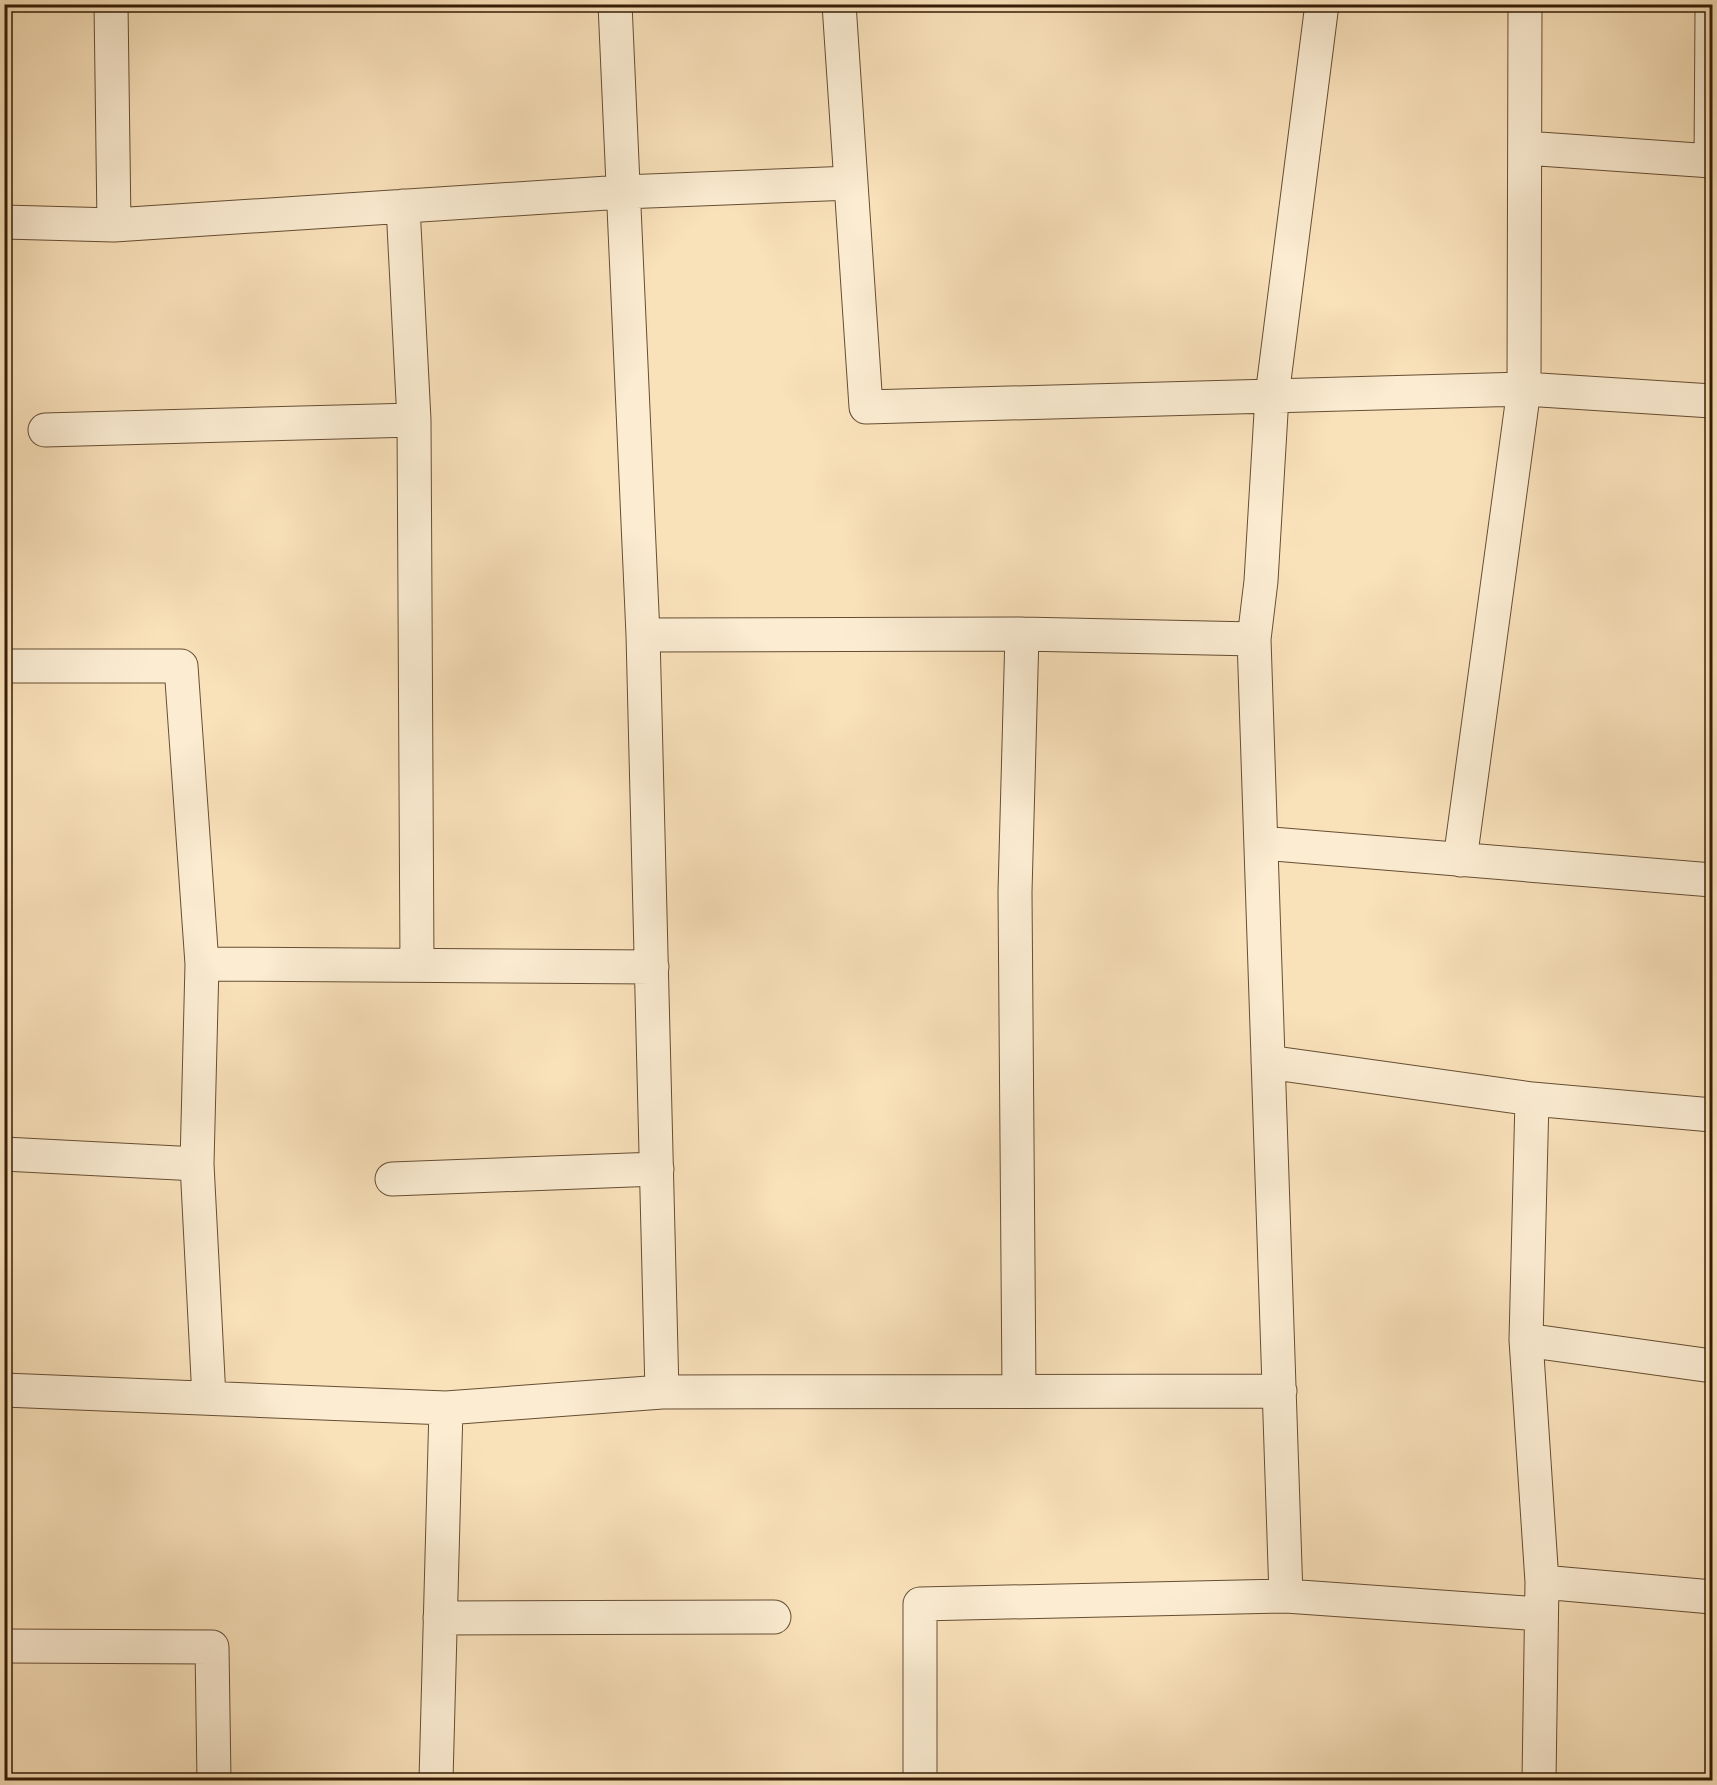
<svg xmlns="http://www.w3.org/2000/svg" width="1717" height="1785" viewBox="0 0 1717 1785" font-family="Vollkorn,serif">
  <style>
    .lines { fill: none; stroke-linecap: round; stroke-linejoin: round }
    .minor-casing { stroke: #664e33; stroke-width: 35 }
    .minor { stroke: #fbecd2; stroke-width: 33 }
  </style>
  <rect width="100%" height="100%" fill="#f9e1ba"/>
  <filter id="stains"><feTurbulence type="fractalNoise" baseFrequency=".00333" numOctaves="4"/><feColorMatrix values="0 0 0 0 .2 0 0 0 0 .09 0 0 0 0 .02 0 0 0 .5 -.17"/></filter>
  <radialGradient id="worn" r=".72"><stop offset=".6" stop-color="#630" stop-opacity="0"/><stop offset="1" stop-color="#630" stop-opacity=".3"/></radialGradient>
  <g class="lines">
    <defs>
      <path id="minor" d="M111,4l3,221
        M615,4l28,631 379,-1 232,5 7,-58 11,-185 50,-392
        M839,4l27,403 658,-18 188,12
        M1525,148l187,13
        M1711,161l1,-149
        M403,206l11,214 3,545
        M4,222l110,3 509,-33 228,-9
        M45,430l369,-10
        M1254,639l32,957
        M4,666h177l21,298 -5,200 12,234
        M1261,843l451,37
        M1460,860l64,-471 1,-385
        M202,964l450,3
        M1268,1062l264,37 180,16
        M1532,1099l-6,241 16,242 -3,198
        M4,1154l193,10
        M392,1179l265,-10
        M1526,1340l186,26
        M4,1390l442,18
        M1019,1391l-4,-499 7,-258
        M662,1392l618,-1
        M1542,1582l170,15
        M440,1618l334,-1
        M4,1646l208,1 2,133
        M436,1780l10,-372 216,-16 -19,-757
        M920,1780v-176l366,-8 255,18"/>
    </defs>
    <use href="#minor" class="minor-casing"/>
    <use href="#minor" class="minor"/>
  </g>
  <rect width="1717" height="1785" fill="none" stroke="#f9e1ba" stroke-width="24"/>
  <rect x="6" y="6" width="1705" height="1773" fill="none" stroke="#351d06" stroke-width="3"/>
  <rect x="12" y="12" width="1693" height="1761" fill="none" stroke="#351d06" stroke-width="1.5"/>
  <rect width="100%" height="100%" filter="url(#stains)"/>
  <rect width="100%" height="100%" fill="url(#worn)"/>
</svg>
